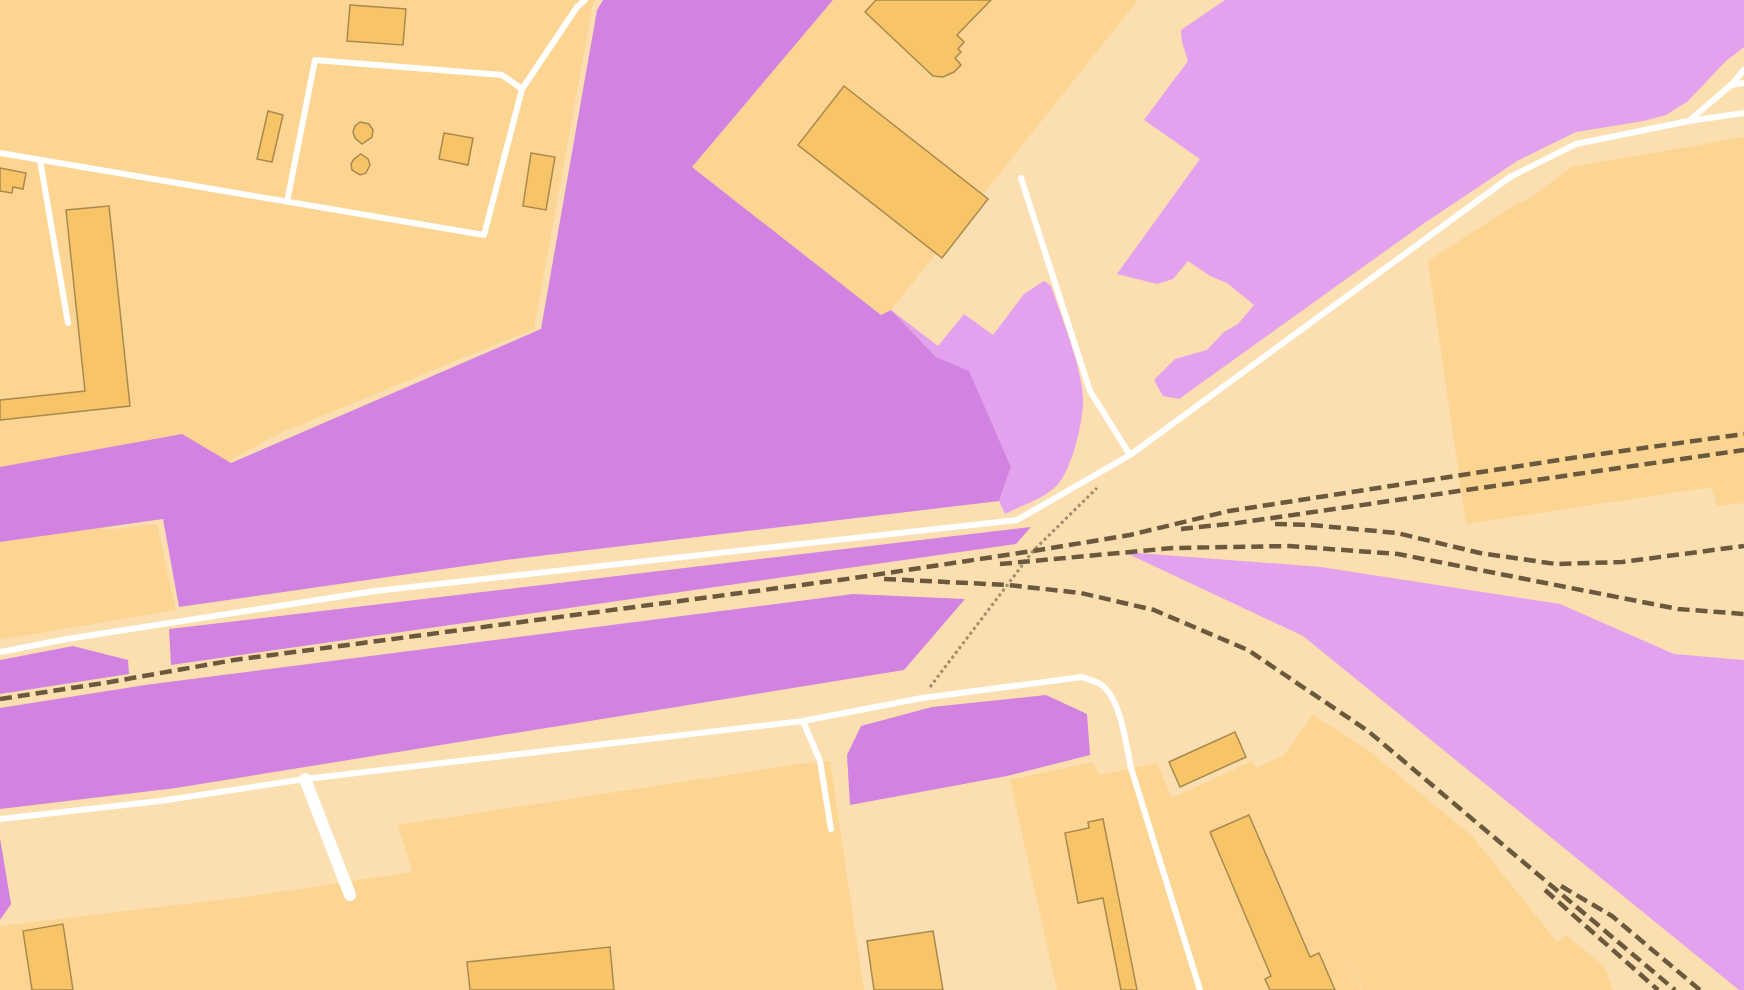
<svg xmlns="http://www.w3.org/2000/svg" width="1744" height="990" viewBox="0 0 1744 990" font-family="Arial,sans-serif">
  <style>
    .built { fill: #fcd592 }
    .green { fill: #e2a2ee }
    .forest { fill: #d283e1 }
    .building { fill: #f7c568; stroke: #a98950; stroke-width: 1.5 }
    .lines { fill: none; stroke-linecap: round; stroke-linejoin: round }
    .path { stroke: #a28d69; stroke-width: 3; stroke-dasharray: 3 3; stroke-linecap: butt }
    .service { stroke: #fff; stroke-width: 6 }
    .minor { stroke: #fff; stroke-width: 12 }
    .rail { stroke: #6a593c; stroke-width: 4.5; stroke-dasharray: 12 6; stroke-linecap: butt }
  </style>
  <rect width="100%" height="100%" fill="#fbdfb0"/>
  <path class="built" d="M0,0h596l-3,3 -59,326 -254,104 -177,97 54,-6 19,86 -176,30z
    M833,0h305l-247,310 -10,5 -189,-148z
    M1744,137v366l-27,3 -5,-19 -246,37 -38,-263 88,-57 13,-5 43,-32z
    M1313,715l55,35 104,86 85,106 9,-7 38,31 9,24h-251l-27,-56 26,56h-304l-47,-210 83,-18 6,13 58,-12 15,35 80,-37 4,7 27,-12z
    M820,761h10l34,229h-864v-64l260,-31 152,-23 -14,-47z"/>
  <path class="green" d="M1225,0h519v47l-18,14 -38,40 -22,14 -22,6 -68,11 -59,29 -94,63 -244,175 -16,-3 -9,-16 21,-21 32,-9 17,-18 14,-8 16,-19 -27,-22 -17,-7 -22,-15 -15,18 -16,5 -40,-10 83,-115 -56,-39 44,-59 -6,-19 -1,-12z
    M1044,281l7,5c10,30 34,89 32,118 -1,17 -5,34 -10,50 -5,12 -9,26 -20,35 -13,11 -33,17 -48,25l-6,-13 12,-34 -42,-95 -33,-15 -45,-47 47,36 26,-32 29,21 31,-41z
    M1124,552l197,15 239,37 114,50 70,6v330h-5l-436,-354z"/>
  <path class="forest" d="M603,0h230l-141,167 189,148 10,-5 45,47 33,14 42,96 -12,34 -485,58 -335,48 -16,-88 -163,23v-75l182,-33 49,29 310,-134 56,-319z
    M1031,527l-15,17 -845,121 -2,-36z
    M853,594l112,5 -61,71 -728,118 -176,21v-101l145,-23z
    M73,646l55,14 1,14 -129,20v-34z
    M1046,695l41,19 3,41 -83,21 -157,29 -3,-50 14,-29 71,-19z
    M0,838l11,66 -11,16z"/>
  <path class="building" d="M876,0h115l-34,35 7,7 -6,7 3,3 -6,6 6,7 -7,7 -11,5 -10,-1 -68,-64z
    M350,5l56,4 -3,36 -56,-4z
    M844,86l144,113 -46,59 -144,-113z
    M268,111l15,4 -11,47 -15,-3z
    M360,122l9,2 4,6 -1,7 -10,7 -7,-6 -2,-6 2,-6z
    M444,133l29,5 -5,27 -29,-6z
    M531,153l24,4 -9,53 -23,-4z
    M361,154l7,5 2,6 -4,8 -6,2 -8,-5 -1,-6 3,-5z
    M0,168l26,5 -3,16 -10,-2 -1,6 -12,-2z
    M109,206l21,200 -130,14v-20l85,-9 -19,-181z
    M1235,732l11,25 -66,30 -11,-25z
    M1249,815l61,142 9,-4 16,37h-65l-5,-11 6,-3 -61,-144z
    M1103,819l34,171h-16l-18,-92 -25,5 -13,-70 24,-5 -1,-6z
    M63,924l10,66h-41l-9,-59z
    M933,931l10,59h-69l-7,-49z
    M610,947l4,43h-144l-3,-28z"/>
  <g class="lines">
    <path class="path" d="M930,687l103,-136 64,-63"/>
    <path class="service" d="M1731,85l13,-2
      M522,89l55,-82 8,-7
      M1690,120l41,-35 13,-15
      M0,153l484,82 38,-146 -20,-14 -187,-15 -28,142
      M40,160l28,163
      M1021,178l69,213 40,64
      M0,652l67,-13 308,-48 642,-71 113,-65 380,-278 66,-33 113,-23 55,-8
      M803,721l17,40 11,68
      M0,819l160,-18 145,-22 498,-58 119,-23 160,-21c5,2 13,4 18,7 21,13 26,61 31,84l69,222"/>
    <path class="minor" d="M305,779l45,116"/>
    <path class="rail" d="M1275,524l36,1 86,8 83,20 76,11 66,-2 122,-16
      M1181,529l56,-6 507,-73
      M1000,564l173,-16 116,-2 109,8 280,55 66,5
      M884,579l124,6 73,8 73,17 94,40 120,81 307,259
      M0,699l110,-17 124,-22 620,-82 179,-27 97,-16 99,-24 343,-53 172,-24
      M1561,886l51,30 88,74
      M1545,890l113,100"/>
  </g>
</svg>
